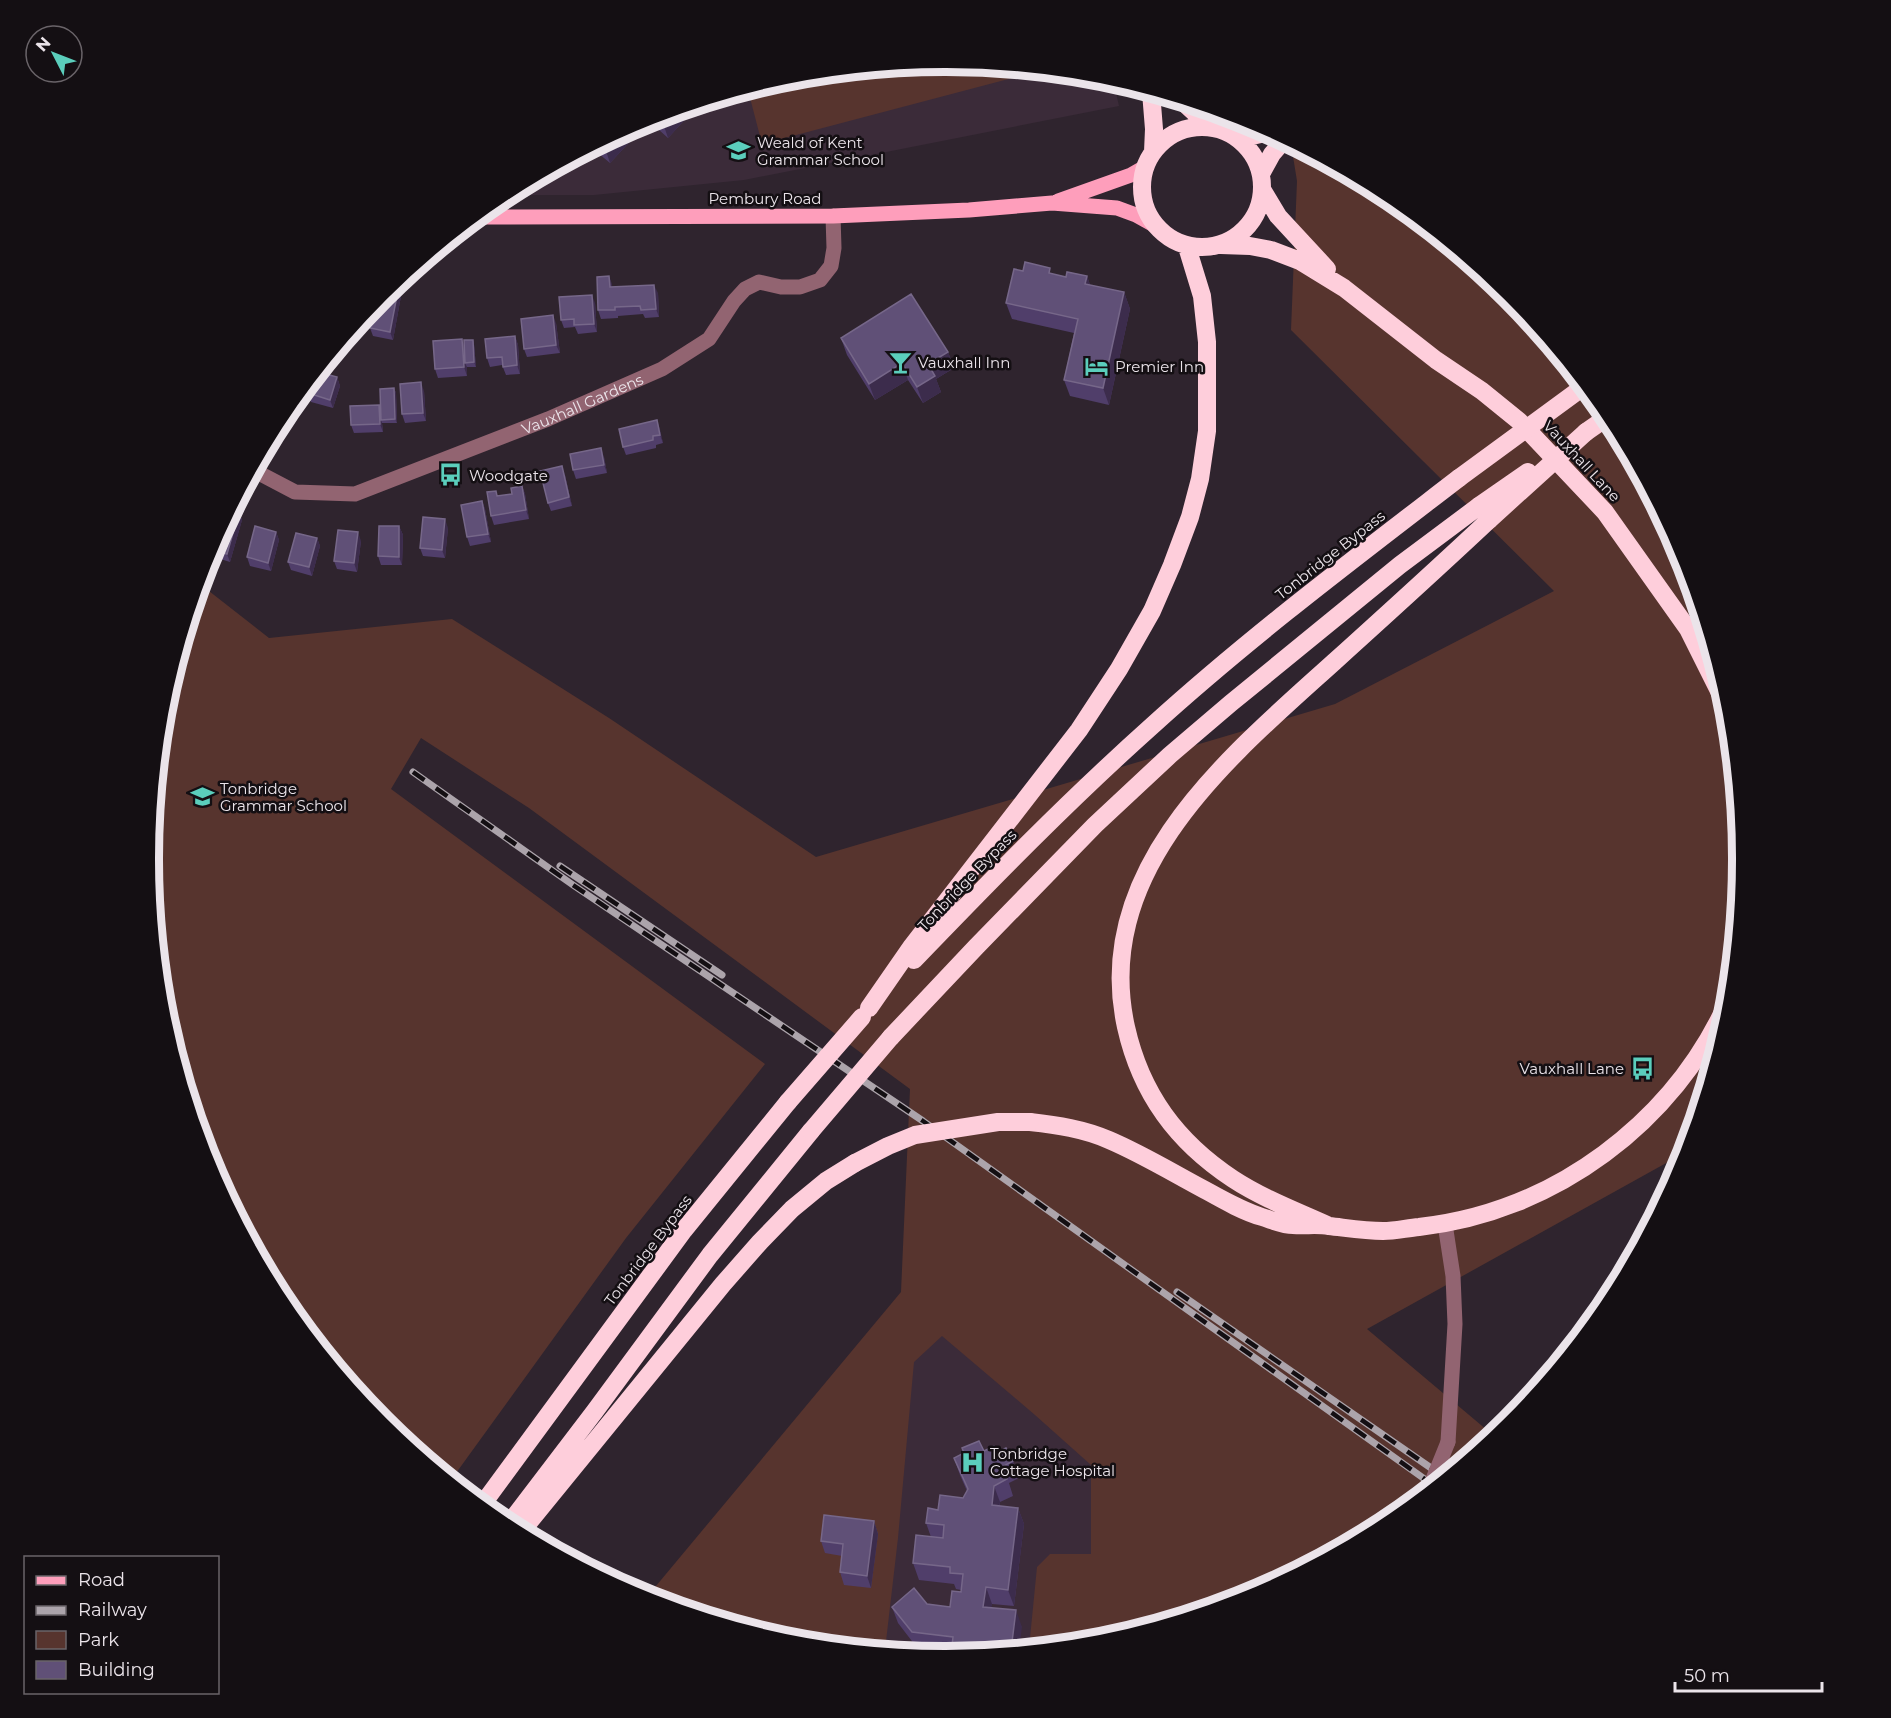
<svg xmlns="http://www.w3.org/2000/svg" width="1891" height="1718" viewBox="0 0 1891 1718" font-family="Montserrat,sans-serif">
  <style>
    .built { fill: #3b2b39 }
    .green { fill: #57342e }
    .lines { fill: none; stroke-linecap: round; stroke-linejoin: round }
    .minor { stroke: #926471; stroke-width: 15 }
    .major { stroke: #fe9ebb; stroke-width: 15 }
    .highway { stroke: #fecedb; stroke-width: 18 }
    .rail-casing { stroke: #aca4ab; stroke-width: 7 }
    .rail { stroke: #140f13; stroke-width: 4.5; stroke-dasharray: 14; stroke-linecap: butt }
    .minor-bridge { stroke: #926471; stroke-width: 15 }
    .highway-bridge { stroke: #fecedb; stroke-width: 18 }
    .wall { fill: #503e6a }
    .shaded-wall { fill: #3c2c4c }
    .building { fill: #605077; stroke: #766789; stroke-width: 1.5 }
    .labels { text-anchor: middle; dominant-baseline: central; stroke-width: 5; stroke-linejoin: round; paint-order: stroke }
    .poi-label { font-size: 15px; fill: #ebe4ea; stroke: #140f13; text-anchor: start }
    .street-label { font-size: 15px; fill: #ebe4ea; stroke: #140f13 }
    .rim { fill: none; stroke: #ebe4ea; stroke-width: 8 }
  </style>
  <rect width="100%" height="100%" fill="#2f242e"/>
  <path class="built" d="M946,62l155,15 12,3 6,26 -375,74 -150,15h-91l138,-73 149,-45z
    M936,1291l314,305 -149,45 -156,15 -155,-15 -101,-30 112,-171z"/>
  <path class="green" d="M946,62l77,7 1,6 -262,69 -14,-54 42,-13z
    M1291,144l98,52 121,99 99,121 73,138 46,150 15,155 -15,156 -42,137 -319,177 127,107 -106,86 -138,74 -149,45 -72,7 8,-81 13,-13h41v-89l-56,-50 -93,-79 -28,26 -16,176 -13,112 9,1 -104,-10 -144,-43 255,-306 9,-203 -381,-281 -108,-70 -30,51 374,275 -139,174 -175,242 -70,-57 -99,-121 -73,-138 -46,-150 -15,-155 15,-156 37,-119 69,54 183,-19 157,99 207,139 519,-153 219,-113 -263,-261 6,-149z"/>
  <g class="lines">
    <g class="minor">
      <path id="s1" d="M253,470l42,22 60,2 193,-75 114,-50 47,-30 25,-38 11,-12 14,-7 22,5h19l20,-7 11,-14 3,-18 -1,-32"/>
      <path d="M1445,1224l8,52 2,48 -7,118"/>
    </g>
    <path class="major" d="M1058,201l73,-26 14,-8
      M477,217l356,-1 136,-6 83,-7 65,5 19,7 18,10"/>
    <path class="highway" d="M1151,92l3,37 -1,23
      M1183,102l27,25
      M1142 187a60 60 0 1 1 120 0a60 60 0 1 1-120 0Z
      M1232,134l20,2 17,-4
      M1261,174l11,-20 12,-14
      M1263,191l15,25 49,53
      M1221,245l29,1 21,4 29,11 44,27 92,72 46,31 37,30 86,91 83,117 35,70 6,16
      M1586,432l23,-16
      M914,960c77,-80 155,-160 239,-235 97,-88 202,-167 306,-247
      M869,1008l43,-62 167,-216 40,-61 33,-58 20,-46 18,-48 10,-38 7,-48v-89l-5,-46 -15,-49
      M891,1037l85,-90 119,-122 75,-70 61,-52 169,-138 79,-59
      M1030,1122c27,3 54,7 79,18 33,14 64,33 96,50 18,10 37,21 57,27 10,3 21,8 31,8 12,1 24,-1 36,1 18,2 36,5 54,5 12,0 24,-3 36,-4 135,-15 255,-104 310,-228
      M1327,1225c-31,-14 -65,-27 -94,-46 -56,-37 -92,-85 -107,-152 -35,-158 104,-271 208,-365 52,-47 104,-94 155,-142
      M482,1505l202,-275 104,-128
      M508,1525l87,-114 115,-156 101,-124
      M521,1532l202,-248 37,-42 32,-33 34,-28 29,-18"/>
    <defs>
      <path id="rail" d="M413,772l160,113 350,236 510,364
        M560,866l162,109
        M1177,1292l267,185"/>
    </defs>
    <use href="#rail" class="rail-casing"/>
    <use href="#rail" class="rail"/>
    <path class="minor-bridge" d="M1429,1489l19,-47"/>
    <path class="highway-bridge" d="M1459,478l116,-85
      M1479,506l49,-34
      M1489,520l97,-88
      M788,1102l74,-85
      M811,1131l80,-94
      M855,1163l33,-17 27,-11 83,-13h32"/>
  </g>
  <path class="wall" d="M688,108l2,6 -22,24 -19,-17 -39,42 -18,-15 49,-26z
    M1023,271l30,3 13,3 21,-1 3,9 34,7 6,17 -21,96 -39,-9 -6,-16 10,-47 -62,-14 -6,-16z
    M609,276l3,11 46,6 1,24 -14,1 -2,-4 -25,2v2l-17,1 -3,-9z
    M403,285l-10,55 -20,-4 -3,-8z
    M595,303l2,29 -19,2 -3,-7 -11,1 -3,-8z
    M556,323l4,30 -33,4 -3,-8z
    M515,336l3,9 2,29 -14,1 -4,-10 -12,2 -3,-9z
    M841,338l107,14 6,16 -18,11 5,13 -18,11 -15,-23 -33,20 -28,-45z
    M473,340l1,4 2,23h-9v9l-29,2 -3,-9 29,-25z
    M337,377l3,9 -7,22 -22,-6 -3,-9z
    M394,388l2,5 1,30h-15l1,9 -29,1 -3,-8 30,-16z
    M424,391l2,30 -21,2 -3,-9z
    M657,420l6,23 -7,2v3l-30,7 -3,-8z
    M604,457l3,16 -31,6 -3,-9z
    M565,475l7,31 -21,5 -3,-8z
    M522,486l3,8 4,25 -35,6 -3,-9 21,-22z
    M482,501l3,8 6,33 -21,4 -3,-9z
    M232,510l7,2 3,8 -12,42 -19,-6 -2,-3z
    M399,526l4,9 -1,30h-21l-3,-9z
    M448,528l-3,30 -22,-2 -3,-8z
    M276,532l3,8 -8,31 -21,-5 -3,-9z
    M317,538l3,8 -8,30 -21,-6 -3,-8z
    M361,541l-4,31 -20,-3 -3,-8z
    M962,1448l35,4 16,9 6,17 -10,5 4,13 -13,6v4l18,2 6,16 -10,82 -22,-2 -1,3 31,20 -67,27 -1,-1 -36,-4 -20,-26 -6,-16 35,-3 23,3 11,-15v-2l-5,-1 -2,-5 -35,-4 -6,-17 18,-26 -5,-14 12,-13 25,-12 4,-7 -7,-16 -6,-17 10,-5z
    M874,1521l4,13 -7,54 -27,-3 -4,-13 2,-16 -17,-3 -4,-12z"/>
  <path class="shaded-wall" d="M688,108l2,6 -22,24 -4,-12 13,-15z
    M648,120l1,1 -39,42 -4,-12 17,-20 18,-9z
    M609,276l3,8 1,12 -3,-9z
    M1087,276l6,17 -8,-9z
    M401,279l2,6 -10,55 -3,-8 10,-52z
    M654,285l4,8 1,24 -3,-8z
    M1124,292l6,17 -21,96 -6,-17z
    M592,295l3,8 2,29 -3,-8z
    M553,315l3,8 4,30 -4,-8z
    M515,336l3,9 2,29 -3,-9z
    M462,339l4,9 -1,15 2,4v9l-3,-9z
    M473,340l1,4 2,23 -2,-5z
    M948,352l6,16 -18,11 5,13 -18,11 -6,-16 11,-23z
    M902,363l6,17 -33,20 -6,-16z
    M337,377l3,9 -7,22 -3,-8z
    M421,382l3,9 2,30 -3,-8z
    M394,388l2,5 1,30 -2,-4z
    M379,405l3,8 -1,7 1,3 1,9 -3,-8z
    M657,420l3,9 3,14 -3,-8z
    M601,448l3,9 3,16 -3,-8z
    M562,466l3,9 7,31 -3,-9z
    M522,486l3,8 4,25 -3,-9z
    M482,501l3,8 6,33 -3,-8z
    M239,512l3,8 -12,42 -3,-8z
    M445,519l3,9 -3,30 -3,-8z
    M399,526l4,9 -1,30 -3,-8z
    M276,532l3,8 -8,31 -3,-8z
    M358,532l3,9 -4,31 -3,-9z
    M317,538l3,8 -8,30 -3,-9z
    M994,1486l6,16 -2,19 -6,-16z
    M1018,1508l6,16 -10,82 -6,-16z
    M874,1521l4,13 -7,54 -4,-12z
    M986,1587l6,17 -3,19 -6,-16z
    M1016,1610l6,17 -3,22 -8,1z"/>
  <path class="building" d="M677,111l-13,15 -9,-8z
    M623,131l-17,20 -7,-7z
    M1025,262l25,6 -1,5 17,4 1,-5 20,4 -2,8 39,8 -21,96 -39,-8 14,-61 -72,-16 8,-34 9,2z
    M609,276l1,11 44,-2 2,24 -15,1 -1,-4 -25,1v3h-17l-1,-33z
    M400,280l-10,52 -20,-4 4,-24 8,-9z
    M911,294l37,58 -20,12 7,12 -18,11 -15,-24 -33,21 -28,-46z
    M592,295l2,29 -20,1v-6l-13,1 -2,-23z
    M553,315l3,30 -32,4 -3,-30z
    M515,336l2,29 -14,2 -1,-10 -15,1 -2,-19z
    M462,339l2,28 -29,2 -2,-28z
    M464,340h9l1,22 -9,1z
    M318,372l19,5 -7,23 -22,-7 4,-13z
    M421,382l2,31 -21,1 -2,-30z
    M394,388l1,31 -14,1 -1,-31z
    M379,405l1,19 -29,1 -1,-19z
    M657,420l3,15 -7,1v4l-30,7 -4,-18z
    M601,448l3,17 -31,5 -3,-16z
    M562,466l7,31 -21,6 -8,-32z
    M522,486l4,24 -35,6 -4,-24 9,-1 1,5 15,-2 -1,-6z
    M482,501l6,33 -21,3 -6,-32z
    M232,510l7,2 -12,42 -16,-5z
    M423,517l22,2 -3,31 -22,-2z
    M255,526l21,6 -8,31 -21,-6z
    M379,526h20v31l-21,-1z
    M338,530l20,2 -4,31 -20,-2z
    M296,533l21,5 -8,29 -21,-5z
    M979,1441l5,10 10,-5 3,6 9,-4 7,13 -11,6 5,12 -13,7 -2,19 26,3 -10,82 -22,-3 -3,20 33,3 -5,40 -56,6 1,-10h-4l1,-9 -41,-5 -20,-25 22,-19 13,16 23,3 2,-16 9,1 2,-18 -13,-1v-6l-37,-4 3,-28 27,3 1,-13 -18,-2 2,-15 10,2 2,-15 23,3 5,-9 -14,-31 10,-5 -2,-5z
    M824,1515l50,6 -7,55 -27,-4 3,-28 -22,-3z"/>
  <defs>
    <symbol id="school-bare" viewBox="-9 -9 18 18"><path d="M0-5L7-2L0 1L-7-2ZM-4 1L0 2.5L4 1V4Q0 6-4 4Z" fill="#5bcebc" stroke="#140f13" stroke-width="2.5" paint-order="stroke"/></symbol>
    <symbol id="bar-bare" viewBox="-9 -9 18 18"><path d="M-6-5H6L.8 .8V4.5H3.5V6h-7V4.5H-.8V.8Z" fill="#5bcebc" stroke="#140f13" stroke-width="2.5" paint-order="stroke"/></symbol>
    <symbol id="hotel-bare" viewBox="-9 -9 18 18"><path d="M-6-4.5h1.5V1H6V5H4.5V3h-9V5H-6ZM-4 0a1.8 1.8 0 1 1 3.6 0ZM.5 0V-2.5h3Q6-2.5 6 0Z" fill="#5bcebc" stroke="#140f13" stroke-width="2.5" paint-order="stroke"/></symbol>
    <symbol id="bus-bare" viewBox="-9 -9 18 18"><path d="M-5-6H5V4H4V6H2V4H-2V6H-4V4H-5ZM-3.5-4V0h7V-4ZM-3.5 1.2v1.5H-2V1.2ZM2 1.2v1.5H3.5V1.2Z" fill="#5bcebc" stroke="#140f13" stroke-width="2.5" paint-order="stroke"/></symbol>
    <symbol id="hospital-bare" viewBox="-9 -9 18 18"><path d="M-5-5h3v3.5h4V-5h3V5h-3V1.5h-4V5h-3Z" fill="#5bcebc" stroke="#140f13" stroke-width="2.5" paint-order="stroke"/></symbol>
  </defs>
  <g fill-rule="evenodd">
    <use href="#school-bare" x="722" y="134" width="33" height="33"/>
    <use href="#bar-bare" x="884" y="346" width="33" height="33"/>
    <use href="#hotel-bare" x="1080" y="350" width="33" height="33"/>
    <use href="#bus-bare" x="434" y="458" width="33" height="33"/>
    <use href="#school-bare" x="186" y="780" width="33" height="33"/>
    <use href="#bus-bare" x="1626" y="1052" width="33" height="33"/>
    <use href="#hospital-bare" x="956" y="1446" width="33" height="33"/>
  </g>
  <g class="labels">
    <g class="poi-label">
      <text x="757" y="142">Weald of Kent<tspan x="757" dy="17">Grammar School</tspan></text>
      <text x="918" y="362">Vauxhall Inn</text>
      <text x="1115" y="366">Premier Inn</text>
      <text x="469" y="475">Woodgate</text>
      <text x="220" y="788">Tonbridge<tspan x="220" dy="17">Grammar School</tspan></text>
      <text x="1624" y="1068" text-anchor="end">Vauxhall Lane</text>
      <text x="990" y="1453">Tonbridge<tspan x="990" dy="17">Cottage Hospital</tspan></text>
    </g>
    <g class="street-label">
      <text x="765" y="198">Pembury Road</text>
      <text stroke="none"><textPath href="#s1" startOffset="352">Vauxhall Gardens</textPath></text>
      <text transform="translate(1582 461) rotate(47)">Vauxhall Lane</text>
      <text transform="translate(1330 555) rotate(-38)">Tonbridge Bypass</text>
      <text transform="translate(967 880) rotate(-46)">Tonbridge Bypass</text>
      <text transform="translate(648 1250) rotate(-53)">Tonbridge Bypass</text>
    </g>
  </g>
  <path d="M0 0H1891V1718H0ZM945 72H946A786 786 0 0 1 1732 858V860A786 786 0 0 1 946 1646H945A786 786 0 0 1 159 860V858A786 786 0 0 1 945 72Z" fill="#140f13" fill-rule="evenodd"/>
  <path class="rim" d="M945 72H946A786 786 0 0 1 1732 858V860A786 786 0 0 1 946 1646H945A786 786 0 0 1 159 860V858A786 786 0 0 1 945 72Z"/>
  <rect x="24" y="1556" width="195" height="138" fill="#140f13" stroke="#6a6469" stroke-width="1.5"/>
  <rect x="36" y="1576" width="30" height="9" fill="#fe9ebb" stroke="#6a6469" stroke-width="1.5"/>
  <text x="78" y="1586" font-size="18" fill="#ebe4ea">Road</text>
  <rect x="36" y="1606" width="30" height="9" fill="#aca4ab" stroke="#6a6469" stroke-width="1.5"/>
  <text x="78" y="1616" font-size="18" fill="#ebe4ea">Railway</text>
  <rect x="36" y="1631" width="30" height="18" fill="#57342e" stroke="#6a6469" stroke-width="1.5"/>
  <text x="78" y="1646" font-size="18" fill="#ebe4ea">Park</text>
  <rect x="36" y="1661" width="30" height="18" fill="#605077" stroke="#6a6469" stroke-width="1.5"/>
  <text x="78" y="1676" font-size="18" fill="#ebe4ea">Building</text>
  <g transform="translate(54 54) rotate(312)"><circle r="28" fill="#140f13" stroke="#6a6469" stroke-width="1.5"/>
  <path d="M0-4.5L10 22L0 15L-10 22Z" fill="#5bcebc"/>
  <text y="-9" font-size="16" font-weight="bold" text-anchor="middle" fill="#ebe4ea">N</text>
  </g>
  <path d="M1675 1682v9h147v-9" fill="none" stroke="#ebe4ea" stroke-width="3"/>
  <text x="1684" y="1682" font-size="18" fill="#ebe4ea" stroke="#140f13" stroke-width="4.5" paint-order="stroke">50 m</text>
</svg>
